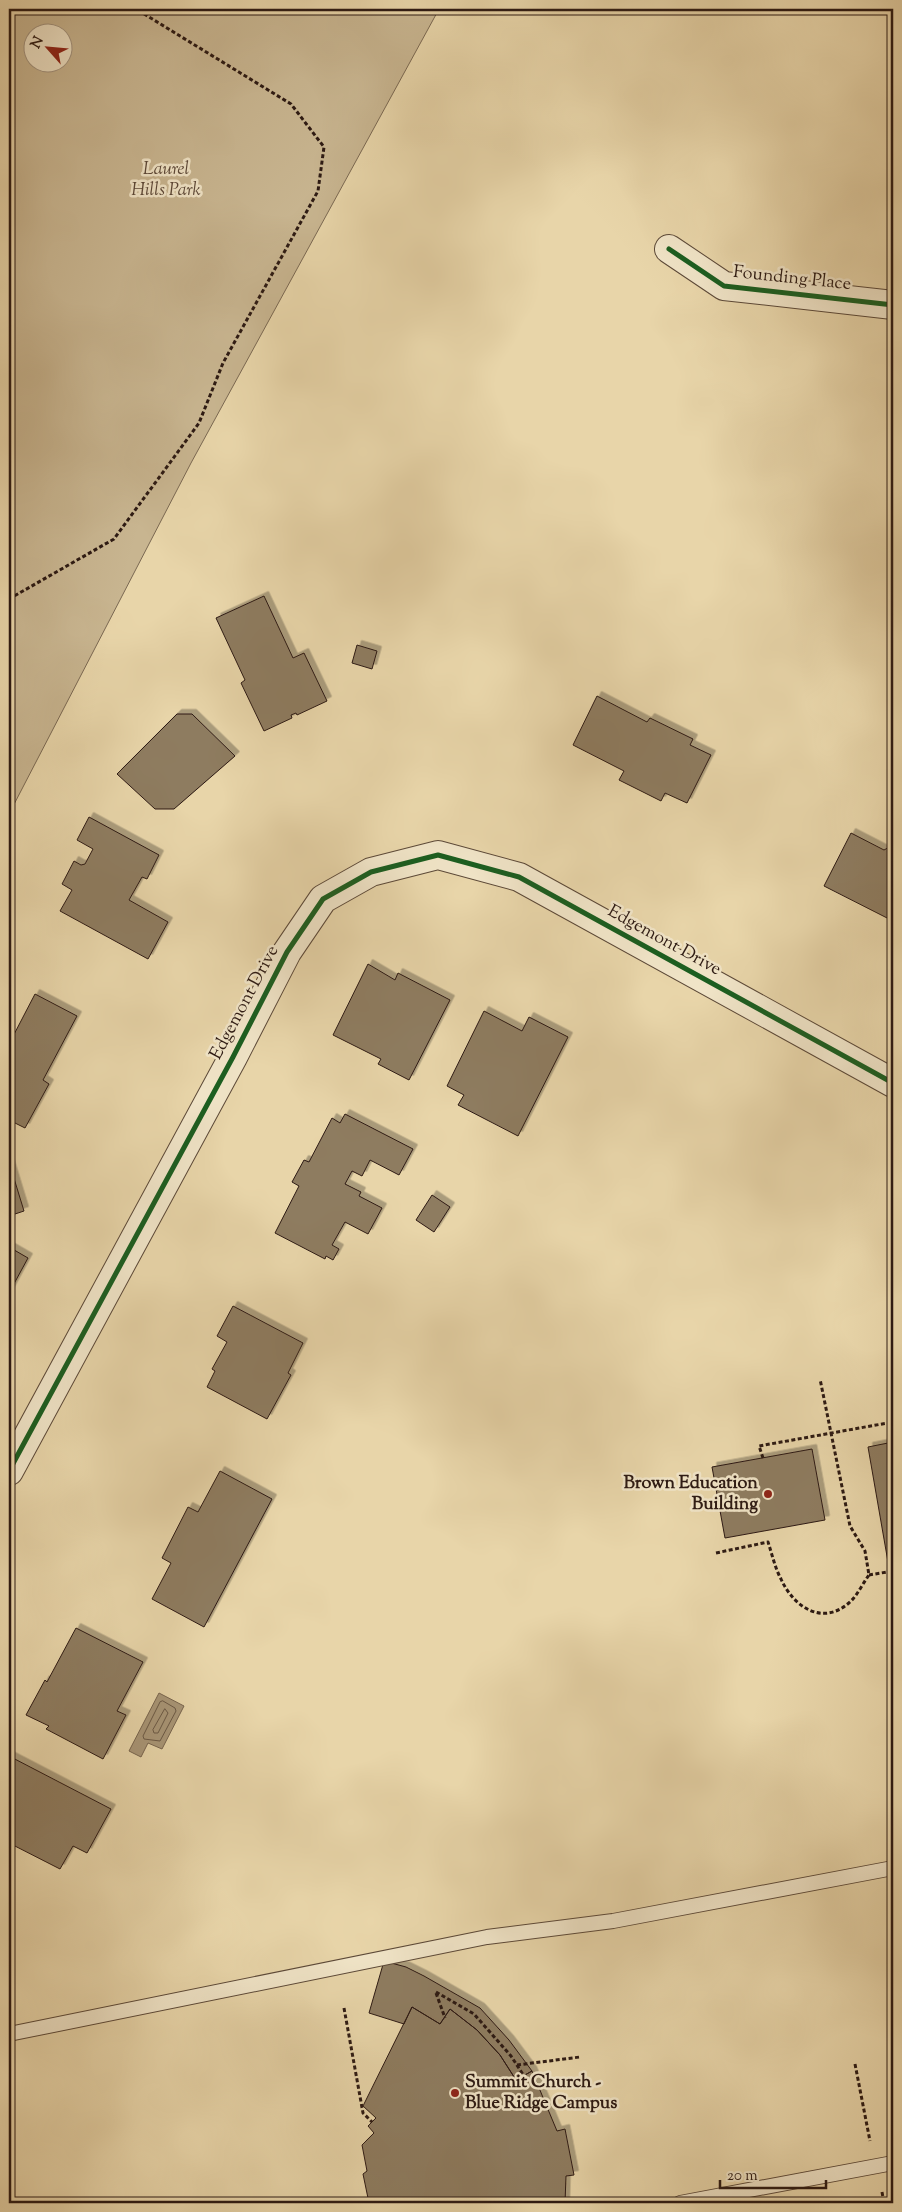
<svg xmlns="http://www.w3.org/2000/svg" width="902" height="2212" viewBox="0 0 902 2212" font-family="'Sorts Mill Goudy',serif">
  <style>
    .green { fill: #c8b590; stroke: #7a6852; fill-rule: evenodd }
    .water { fill: #a89576; stroke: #77644e }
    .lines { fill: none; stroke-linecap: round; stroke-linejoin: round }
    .shore { stroke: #6a5844; stroke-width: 1 }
    .building { fill: #8e7b61; stroke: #2d1a13; filter: url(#shadow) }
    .lane-casing { stroke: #5c4938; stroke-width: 16 }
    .street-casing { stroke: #5c4938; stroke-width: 30 }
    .path { stroke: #2d1a13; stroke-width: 3; stroke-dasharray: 4 2.5; stroke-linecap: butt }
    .lane { stroke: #f0e4c7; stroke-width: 14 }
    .street { stroke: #f0e4c7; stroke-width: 28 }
    .cycleway-casing { stroke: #f0e4c7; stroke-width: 8 }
    .cycleway { stroke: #1b5e20; stroke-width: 5 }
    .poi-dot { fill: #8f2418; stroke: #f0e4c7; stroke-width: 2 }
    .labels { text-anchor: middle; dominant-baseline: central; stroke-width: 5; stroke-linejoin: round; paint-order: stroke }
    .park-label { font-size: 18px; font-style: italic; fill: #5c4838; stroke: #f0e4c7 }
    .street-label { font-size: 18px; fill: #2d1a13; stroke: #f0e4c7 }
    .poi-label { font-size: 18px; font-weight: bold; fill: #2d1a13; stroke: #f0e4c7; text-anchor: end }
  </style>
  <defs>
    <filter id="shadow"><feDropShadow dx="4.5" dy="-4.5" stdDeviation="0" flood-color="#0004"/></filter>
  </defs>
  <rect width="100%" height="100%" fill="#e8d5a9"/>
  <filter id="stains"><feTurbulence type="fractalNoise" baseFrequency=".004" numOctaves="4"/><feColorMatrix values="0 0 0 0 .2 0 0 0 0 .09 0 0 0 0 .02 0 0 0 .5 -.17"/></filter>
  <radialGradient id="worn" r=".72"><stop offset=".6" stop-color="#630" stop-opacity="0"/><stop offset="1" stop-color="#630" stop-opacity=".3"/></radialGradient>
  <path class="green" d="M9,9h430l-248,454 -182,351zM32,32h30v30h-30z"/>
  <path class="water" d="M159,1693l25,13 -22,43 -14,-6 -7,14 -12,-6z"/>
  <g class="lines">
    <path class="shore" d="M163,1701l12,7 1,3 -16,30 -16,-2 -1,-3 17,-34z
      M165,1709l3,4 -10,20h-4l-1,-3z"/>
  </g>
  <path class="building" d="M264,596l29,62 11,-5 23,48 -30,14 -1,-2 -5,2 1,3 -28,13 -23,-48 4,-3 -29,-62z
    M357,645l20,6 -5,18 -20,-6z
    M597,696l50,26 3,-4 43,21 -3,6 21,10 -24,48 -22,-10 -4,8 -42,-21 5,-9 -51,-26z
    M177,714h15l43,42 -61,53h-19l-38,-35z
    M89,817l70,38 -12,24 -5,-2 -13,23 39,22 -20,37 -88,-48 12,-21 -10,-6 12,-23 7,4 4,-1 8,-15 -16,-9z
    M851,833l33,17 9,-5v76l-69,-35z
    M368,964l27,16 3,-7 52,27 -41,80 -31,-16 3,-5 -48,-24z
    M35,994l42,22 -34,64 6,4 -24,44 -16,-8v-76z
    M484,1011l38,20 7,-14 39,20 -50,99 -60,-31 6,-10 -17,-9z
    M345,1114l68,35 -14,26 -29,-15 -8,16 -10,-5 -7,13 16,8 -2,4 23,12 -14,26 -23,-12 -13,23 7,4 -6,11 -7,-4 -1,3 -50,-26 24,-47 -7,-4 12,-22 5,2 23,-44 8,5z
    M9,1162l15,49 -15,5z
    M432,1195l18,12 -16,25 -18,-12z
    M9,1247l19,11 -19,35z
    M233,1306l70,37 -15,30 3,2 -24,44 -60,-32 8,-16 -3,-2 15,-27 -10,-6z
    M893,1442v119l-5,1 -20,-115z
    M812,1449l13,71 -100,18 -13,-71z
    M220,1471l52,28 -68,128 -52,-28 19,-36 -9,-5 26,-51 10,5z
    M76,1628l67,34 -26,49 9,4 -23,44 -57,-30 3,-3 -23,-11 19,-35 2,2z
    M9,1756l102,53 -24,44 -14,-7 -13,23 -51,-26z
    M384,1961l22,6 18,9 56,32 29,32 23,31 -16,9 -16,-25 -23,-25 -27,-21 -10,15 -28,-17 -8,17 -35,-11z
    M412,2007l28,17 10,-15 27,21 23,25 16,25 16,-9 25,60 8,-2 9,46 -8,1 -1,27h-196l-6,-29 4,-3 -5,-26 12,-12 -6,-7 8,-8 -13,-12z"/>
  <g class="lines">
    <defs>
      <path id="lane" d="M9,2034l478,-97 126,-16 280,-53
        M680,2203l213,-40"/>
      <path id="street" d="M669,249l55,37 169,19
        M9,1471l224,-414 54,-105 36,-53 48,-27 67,-17 81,22 374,206"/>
    </defs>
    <use href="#lane" class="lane-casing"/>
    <use href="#street" class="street-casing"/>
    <path class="path" d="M9,599l105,-60 85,-116 24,-60 95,-172 6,-44 -33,-43 -155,-95
      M763,1458l-4,-12 134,-24
      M716,1553l52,-11c4,12 7,26 13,37 13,29 43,48 70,22 7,-7 12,-18 18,-26l-4,-24 -15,-25 -30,-147
      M869,1575l24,-4
      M436,1992l38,22 37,42 13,20
      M436,1993l9,25
      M344,2008l19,105 9,9
      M855,2064l15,77
      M517,2065l63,-8
      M882,2192l2,11"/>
    <use href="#lane" class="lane"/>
    <use href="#street" class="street"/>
    <defs>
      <path id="cycleway" d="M669,249l55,37 169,19
        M9,1471l224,-414 54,-105 36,-53 48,-27 67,-17 81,22 374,206"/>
    </defs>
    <use href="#cycleway" class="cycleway-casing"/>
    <use href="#cycleway" class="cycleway"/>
  </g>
  <g class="poi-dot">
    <circle cx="768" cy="1494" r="5"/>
    <circle cx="455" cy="2093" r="5"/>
  </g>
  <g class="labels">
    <g class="park-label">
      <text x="166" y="170">Laurel<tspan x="166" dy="21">Hills Park</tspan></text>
    </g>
    <g class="street-label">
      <text transform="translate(792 279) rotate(6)">Founding Place</text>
      <text transform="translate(664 941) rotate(29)">Edgemont Drive</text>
      <text transform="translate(245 1003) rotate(-62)">Edgemont Drive</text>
    </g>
    <g class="poi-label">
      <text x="758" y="1484">Brown Education<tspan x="758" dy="21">Building</tspan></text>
      <text x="465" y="2083" text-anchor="start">Summit Church -<tspan x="465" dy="21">Blue Ridge Campus</tspan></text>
    </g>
  </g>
  <rect width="902" height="2212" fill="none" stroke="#e8d5a9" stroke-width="30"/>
  <rect x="10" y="10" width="882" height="2192" fill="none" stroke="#2d1a13" stroke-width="2.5"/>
  <rect x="15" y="15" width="872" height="2182" fill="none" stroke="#2d1a13"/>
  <g transform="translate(48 48) rotate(297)"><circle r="24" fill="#f0e4c7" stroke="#a2937f"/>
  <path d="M0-4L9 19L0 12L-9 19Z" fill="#8f2418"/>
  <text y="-8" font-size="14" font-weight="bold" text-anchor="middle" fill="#2d1a13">N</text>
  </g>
  <path d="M720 2180v8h106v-8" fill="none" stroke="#2d1a13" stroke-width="2.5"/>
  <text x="727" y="2180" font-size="15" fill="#2d1a13" stroke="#f0e4c7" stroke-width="4" paint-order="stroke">20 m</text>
  <rect width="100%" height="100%" filter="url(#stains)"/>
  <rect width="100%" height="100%" fill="url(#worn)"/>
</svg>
